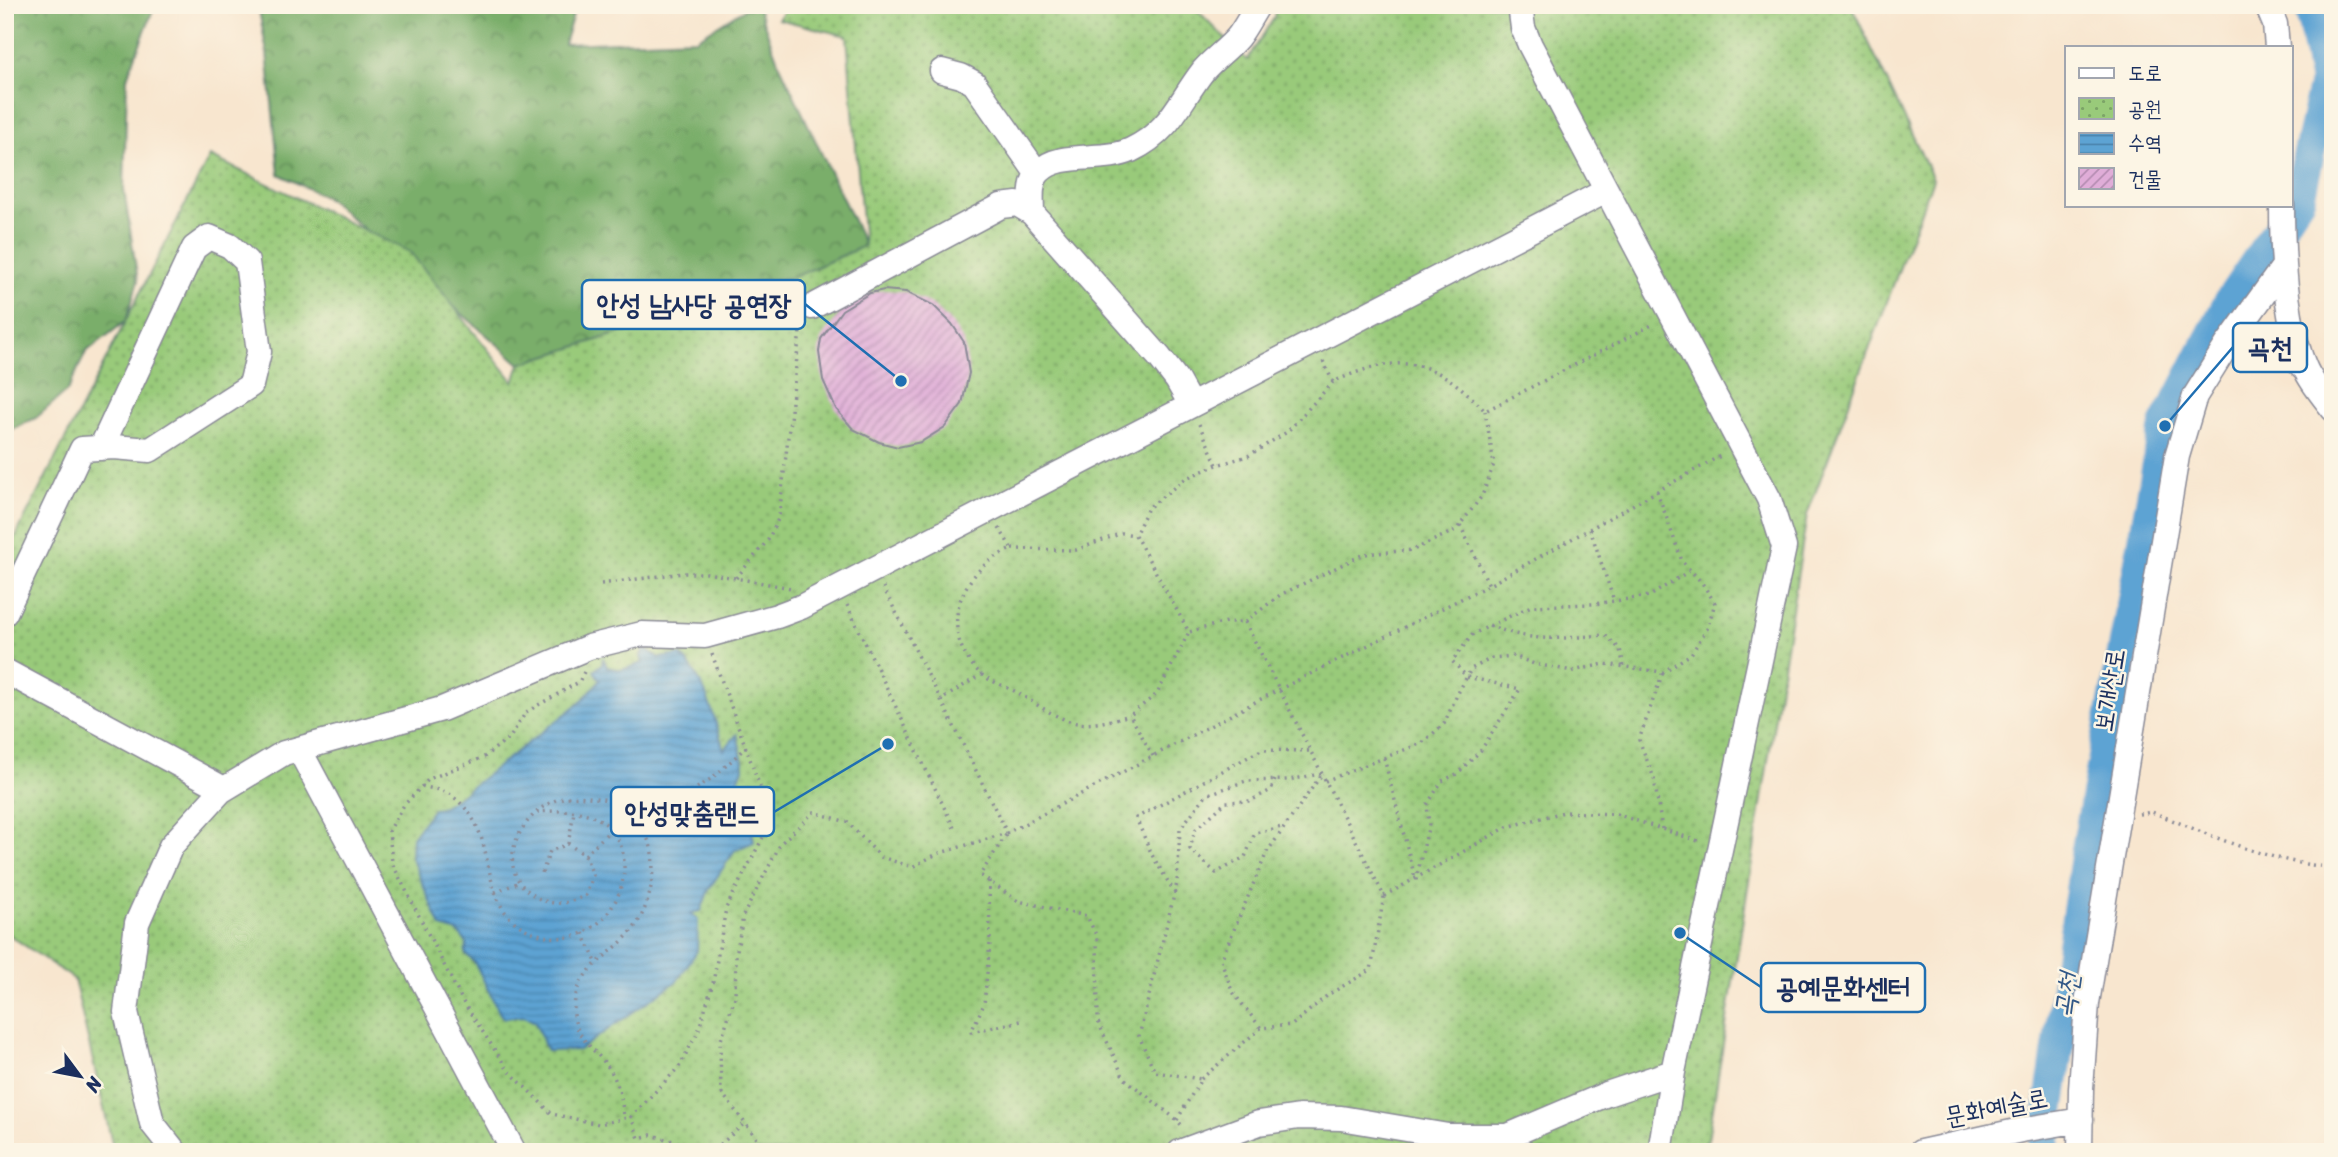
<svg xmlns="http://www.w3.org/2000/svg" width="2338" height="1157" viewBox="0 0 2338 1157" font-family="Sriracha,'Poor Story',sans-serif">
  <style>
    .forest { fill: url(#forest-crowns); stroke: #4a6e64; stroke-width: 2 }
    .park { fill: url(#park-dots); stroke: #5a7c6c; stroke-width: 2 }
    .water { fill: url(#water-rules); stroke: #3c6998; stroke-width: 2 }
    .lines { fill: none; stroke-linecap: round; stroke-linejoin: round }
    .stream { stroke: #5da3d3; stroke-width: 5 }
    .river { stroke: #5da3d3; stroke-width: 32 }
    .building { fill: url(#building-hatch) }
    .minor-casing { stroke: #8a8a96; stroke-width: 27 }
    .path { stroke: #8a8a96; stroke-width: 3.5; stroke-dasharray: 2 5; stroke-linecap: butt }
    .minor { stroke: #fff; stroke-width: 24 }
    .labels { text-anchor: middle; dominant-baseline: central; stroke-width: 5; stroke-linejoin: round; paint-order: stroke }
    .street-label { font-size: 26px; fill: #1b2f5e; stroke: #fcf5e5 }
    .water-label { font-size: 28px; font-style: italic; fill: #325887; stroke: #fcf5e5 }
    .leader { fill: none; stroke: #1f6fb2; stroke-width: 2.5 }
    .callout-dot { fill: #1f6fb2; stroke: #fcf5e5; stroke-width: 2.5 }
    .callout { fill: #fcf5e5; stroke: #1f6fb2; stroke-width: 2.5 }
    .callout-label { font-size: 28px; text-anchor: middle; font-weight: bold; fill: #1b2f5e }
  </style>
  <defs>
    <pattern id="forest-crowns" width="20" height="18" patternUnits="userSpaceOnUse" patternTransform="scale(1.75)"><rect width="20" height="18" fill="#7aae6a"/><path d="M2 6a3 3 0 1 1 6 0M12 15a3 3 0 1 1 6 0" fill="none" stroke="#638e5a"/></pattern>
    <pattern id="park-dots" width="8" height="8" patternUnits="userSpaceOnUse" patternTransform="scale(1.75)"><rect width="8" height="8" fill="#99ca7a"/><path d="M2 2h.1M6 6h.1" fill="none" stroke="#7ca467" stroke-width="1.8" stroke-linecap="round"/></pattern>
    <pattern id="water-rules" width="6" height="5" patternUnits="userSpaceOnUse" patternTransform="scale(1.75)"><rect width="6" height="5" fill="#5da3d3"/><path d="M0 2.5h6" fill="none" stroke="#4c85ae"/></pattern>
    <pattern id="building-hatch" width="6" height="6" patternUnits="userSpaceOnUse" patternTransform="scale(1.75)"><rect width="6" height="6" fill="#e0add8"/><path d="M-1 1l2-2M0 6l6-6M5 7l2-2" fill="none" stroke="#b58db2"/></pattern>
  </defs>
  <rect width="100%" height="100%" fill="#fcf5e5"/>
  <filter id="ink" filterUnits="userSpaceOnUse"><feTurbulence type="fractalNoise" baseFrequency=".0143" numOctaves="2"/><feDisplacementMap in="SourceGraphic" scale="14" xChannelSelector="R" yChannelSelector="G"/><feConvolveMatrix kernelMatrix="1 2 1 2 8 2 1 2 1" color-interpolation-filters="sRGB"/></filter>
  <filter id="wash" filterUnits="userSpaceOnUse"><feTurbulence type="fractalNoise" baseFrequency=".00686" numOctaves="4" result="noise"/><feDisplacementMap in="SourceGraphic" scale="28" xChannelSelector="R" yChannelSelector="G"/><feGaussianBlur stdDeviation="1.57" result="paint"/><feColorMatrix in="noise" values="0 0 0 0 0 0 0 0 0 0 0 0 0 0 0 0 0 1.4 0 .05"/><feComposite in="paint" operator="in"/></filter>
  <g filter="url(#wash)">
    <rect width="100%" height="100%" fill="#f8e6cf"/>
    <path class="forest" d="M5,5h150l-28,73 -3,112 14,91 -12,40 -40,31 -18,38 -32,28 -31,15z
      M258,5h318l-12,39 132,-5 55,-34h6l21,56 87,185 -73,32 -34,3 -67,30 -171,53 -191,-165 -50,-25 -12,-121z"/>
    <path class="park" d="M789,5h403l55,55 27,-42 2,-13h575l82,174 -126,336 -99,624 -10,13h-1584l-40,-173 -69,-47v-375l205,-401 200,96 104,130 6,-18 171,-53 67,-30 34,-3 72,-32 -17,-210 -69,-17z"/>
    <path class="water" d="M644,647l15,11 21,-3c25,22 34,63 44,95l13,-16 7,32 -7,17 12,15 -3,30 6,3 2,11 -19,8 -26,39 -8,22 -10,2 7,7 -1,31 -20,30 -98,69 -32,1 -12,-29 -11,-6 -20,2 -4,-4 -25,-51 -10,-10 2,-10 -9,-11 -17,-5 -30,-70 1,-20 21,-28 10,-3 19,-12 119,-92 19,-22 -6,-9 8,-7 1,-6 4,9 14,3 22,-7 -2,-6z"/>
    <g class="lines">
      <path class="stream" d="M2318,5l15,29"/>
      <path class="river" d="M2043,1152l44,-302 78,-424 66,-127 68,-101 26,-116 -15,-77"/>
    </g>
    <g id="blocks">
      <path class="building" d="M884,290l22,2 27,13 19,19 12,18 5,31 -7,31 -17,23 -24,15 -23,5 -19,-5 -26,-13 -17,-20 -13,-29 -4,-28 2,-13 21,-29 28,-17z"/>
    </g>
  </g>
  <g filter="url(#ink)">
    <use href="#blocks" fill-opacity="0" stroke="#8a8a96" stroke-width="2"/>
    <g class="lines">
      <defs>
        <path id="minor" d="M1520,5l3,23 7,17 239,454 15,48 -111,525 -13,80
          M2267,5l8,19 2,23
          M942,71l19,5 13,7 63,90
          M2282,205c0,49 3,117 23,163 6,14 18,28 28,41
          M1032,213c0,-13 -3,-31 7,-41 20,-22 65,-9 92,-22 39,-18 48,-48 72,-79 10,-12 24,-21 35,-34 7,-9 13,-21 20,-32
          M812,307l189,-101 16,-2 15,9 128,145 17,22 14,25
          M2227,345c35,-20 51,-4 76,22
          M5,613l77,-164 32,-2 36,3 101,-65 8,-33 -12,-90 -17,-16 -21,-9 -15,11 -93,200
          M5,671l219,118
          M299,749l215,403
          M175,1152l-23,-29 -26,-111 11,-89 34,-77 50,-55 63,-38 158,-44 147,-62 53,-13 63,2 72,-20 24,-9 805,-416
          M1180,1152l79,-29 40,-6 42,1 107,18h60l99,-42 66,-22
          M1921,1152l100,-22 60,-10
          M2080,1152l1,-63 6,-86 90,-547 18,-60 32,-51 57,-79"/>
      </defs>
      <use href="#minor" class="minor-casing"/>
      <path class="path" d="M1323,361l10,21c66,-30 102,-25 152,29l169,-87
        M1199,424l18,41 31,-9 39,-24 46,-50
        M1217,465l-31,13 -38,30 -13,27 54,97 37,-10h19l35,-27 84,-41 49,-4 43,-20 26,-34 12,-32 -9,-53
        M1460,525l29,60
        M999,528l13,21c-19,7 -35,20 -45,37 -18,30 -12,65 14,88 10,8 27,13 39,20 16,10 33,22 52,28 19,5 40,-2 58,-7
        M1590,529l24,72
        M1012,549l64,1 46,-17 13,2
        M736,578l32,-38 11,-23 22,-195
        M601,584l82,-11h24l84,15
        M883,587l58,113
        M847,605l108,225
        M1245,622l139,274 -13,74 -42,24 -37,31 -31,3 -29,-37 -11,-31 46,-108 55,-78
        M1489,625c44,19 71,13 116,10l15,14 4,18
        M712,654l60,166 -46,88 -13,75 -15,49 -19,35 -48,50 8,21 12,-3 37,10 27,4
        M584,672l-5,10 -53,30 -15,24 -27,21 -55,22 -25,26 -15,26 3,32 71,139 45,68 44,44 47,10 32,-7
        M982,674l-41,26 66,133 273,-144 209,-104 233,-130
        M1153,756l-23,-41 27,-21 32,-62
        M1384,758l31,120
        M1275,780l-4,10 -21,11 -24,1 -31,28 -5,19 26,24 29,-16 10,-24 27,-6
        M1325,781l97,-38 22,-19 13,-29 14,-26 21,-11 22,-2 20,8 39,7 31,-7 59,8 28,-18 16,-25 8,-26 -13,-20 -20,-22 -25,-70
        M422,786c9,3 23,4 30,10 56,40 15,118 89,139 76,22 116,-95 49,-120 -17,-6 -36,-4 -53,-3
        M616,802c7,7 18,14 23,22 4,7 11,17 12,24 6,28 -3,66 -22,86 -25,28 -56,36 -55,80 1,24 22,36 34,53 11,15 14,34 16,51
        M2139,814l13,-2c53,21 124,53 181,55
        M1662,829l-8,-51 -15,-38 24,-68
        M1006,835l-26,40 38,26 69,15 10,21 1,85 26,56 53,42 7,8
        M568,844l6,-32
        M585,855l43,-42
        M542,873l8,-22 18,-7 17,11 8,20 -7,20c-21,11 -39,12 -58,-4 -36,-29 -3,-84 35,-93 31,-7 68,13 100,4 37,-9 56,-30 83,-55
        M1416,880l13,-56 -2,-19 15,-24 15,-7 24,-24 39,-61 -53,-12 -15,-16 21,-27 58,-28 63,-2 56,-8 39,-25
        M989,881l1,62 -6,61 -13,28 50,-11
        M495,892l25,-10
        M1175,893l-23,-38 -16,-37 125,-68 49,1
        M1384,896l123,-69 57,-15 52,2 85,28
        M583,933l13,29
        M1201,1079l60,-51
        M1177,1120l24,-41 -46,-7 -16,-36 38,-153 3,-54 26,-34 40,-14 43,-1 31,-6
        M715,1149l30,-26
        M760,1152l-2,-12 -37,-48 -1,-49 15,-46 1,-41 7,-40 38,-73 33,-31 33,10 34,35 31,10 25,-13 70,-21"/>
      <use href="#minor" class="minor"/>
    </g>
  </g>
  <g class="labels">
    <g class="street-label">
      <text transform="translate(2109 690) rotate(-81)">보개산로</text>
      <text transform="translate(1996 1107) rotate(-11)">문화예술로</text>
    </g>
    <g class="water-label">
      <text transform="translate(2066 995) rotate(-82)">곡천</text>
    </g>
  </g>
  <path class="leader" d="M901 381L805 304M2165 426L2233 347M888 744L774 812M1680 933L1761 987"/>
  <g class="callout-dot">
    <circle cx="901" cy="381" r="7"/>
    <circle cx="2165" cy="426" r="7"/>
    <circle cx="888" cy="744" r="7"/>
    <circle cx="1680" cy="933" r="7"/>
  </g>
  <g class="callout">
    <rect x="582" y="280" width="223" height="49" rx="7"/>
    <rect x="2233" y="323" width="74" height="49" rx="7"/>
    <rect x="611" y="787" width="163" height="49" rx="7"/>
    <rect x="1761" y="963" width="164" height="49" rx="7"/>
  </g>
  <g class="callout-label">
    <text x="694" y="314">안성 남사당 공연장</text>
    <text x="2270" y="357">곡천</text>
    <text x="692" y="822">안성맞춤랜드</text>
    <text x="1843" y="997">공예문화센터</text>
  </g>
  <rect width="2338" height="1157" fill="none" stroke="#fcf5e5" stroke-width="28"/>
  <rect x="2065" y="46" width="228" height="161" fill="#fcf5e5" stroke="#a2a6af" stroke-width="2"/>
  <rect x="2079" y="68" width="35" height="10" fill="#ffffff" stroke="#a2a6af" stroke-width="2"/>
  <text x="2128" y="80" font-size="21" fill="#1b2f5e">도로</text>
  <rect x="2079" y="98" width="35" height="21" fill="url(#park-dots)" stroke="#a2a6af" stroke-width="2"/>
  <text x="2128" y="116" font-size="21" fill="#1b2f5e">공원</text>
  <rect x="2079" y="133" width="35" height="21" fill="url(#water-rules)" stroke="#a2a6af" stroke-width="2"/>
  <text x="2128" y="150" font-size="21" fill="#1b2f5e">수역</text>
  <rect x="2079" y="168" width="35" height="21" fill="url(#building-hatch)" stroke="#a2a6af" stroke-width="2"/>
  <text x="2128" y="186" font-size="21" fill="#1b2f5e">건물</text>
  <g transform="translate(80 1076) rotate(122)" stroke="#fcf5e5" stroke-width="5" paint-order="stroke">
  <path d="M0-5L12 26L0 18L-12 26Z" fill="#1b2f5e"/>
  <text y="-10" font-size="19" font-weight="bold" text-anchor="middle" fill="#1b2f5e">N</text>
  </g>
</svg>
